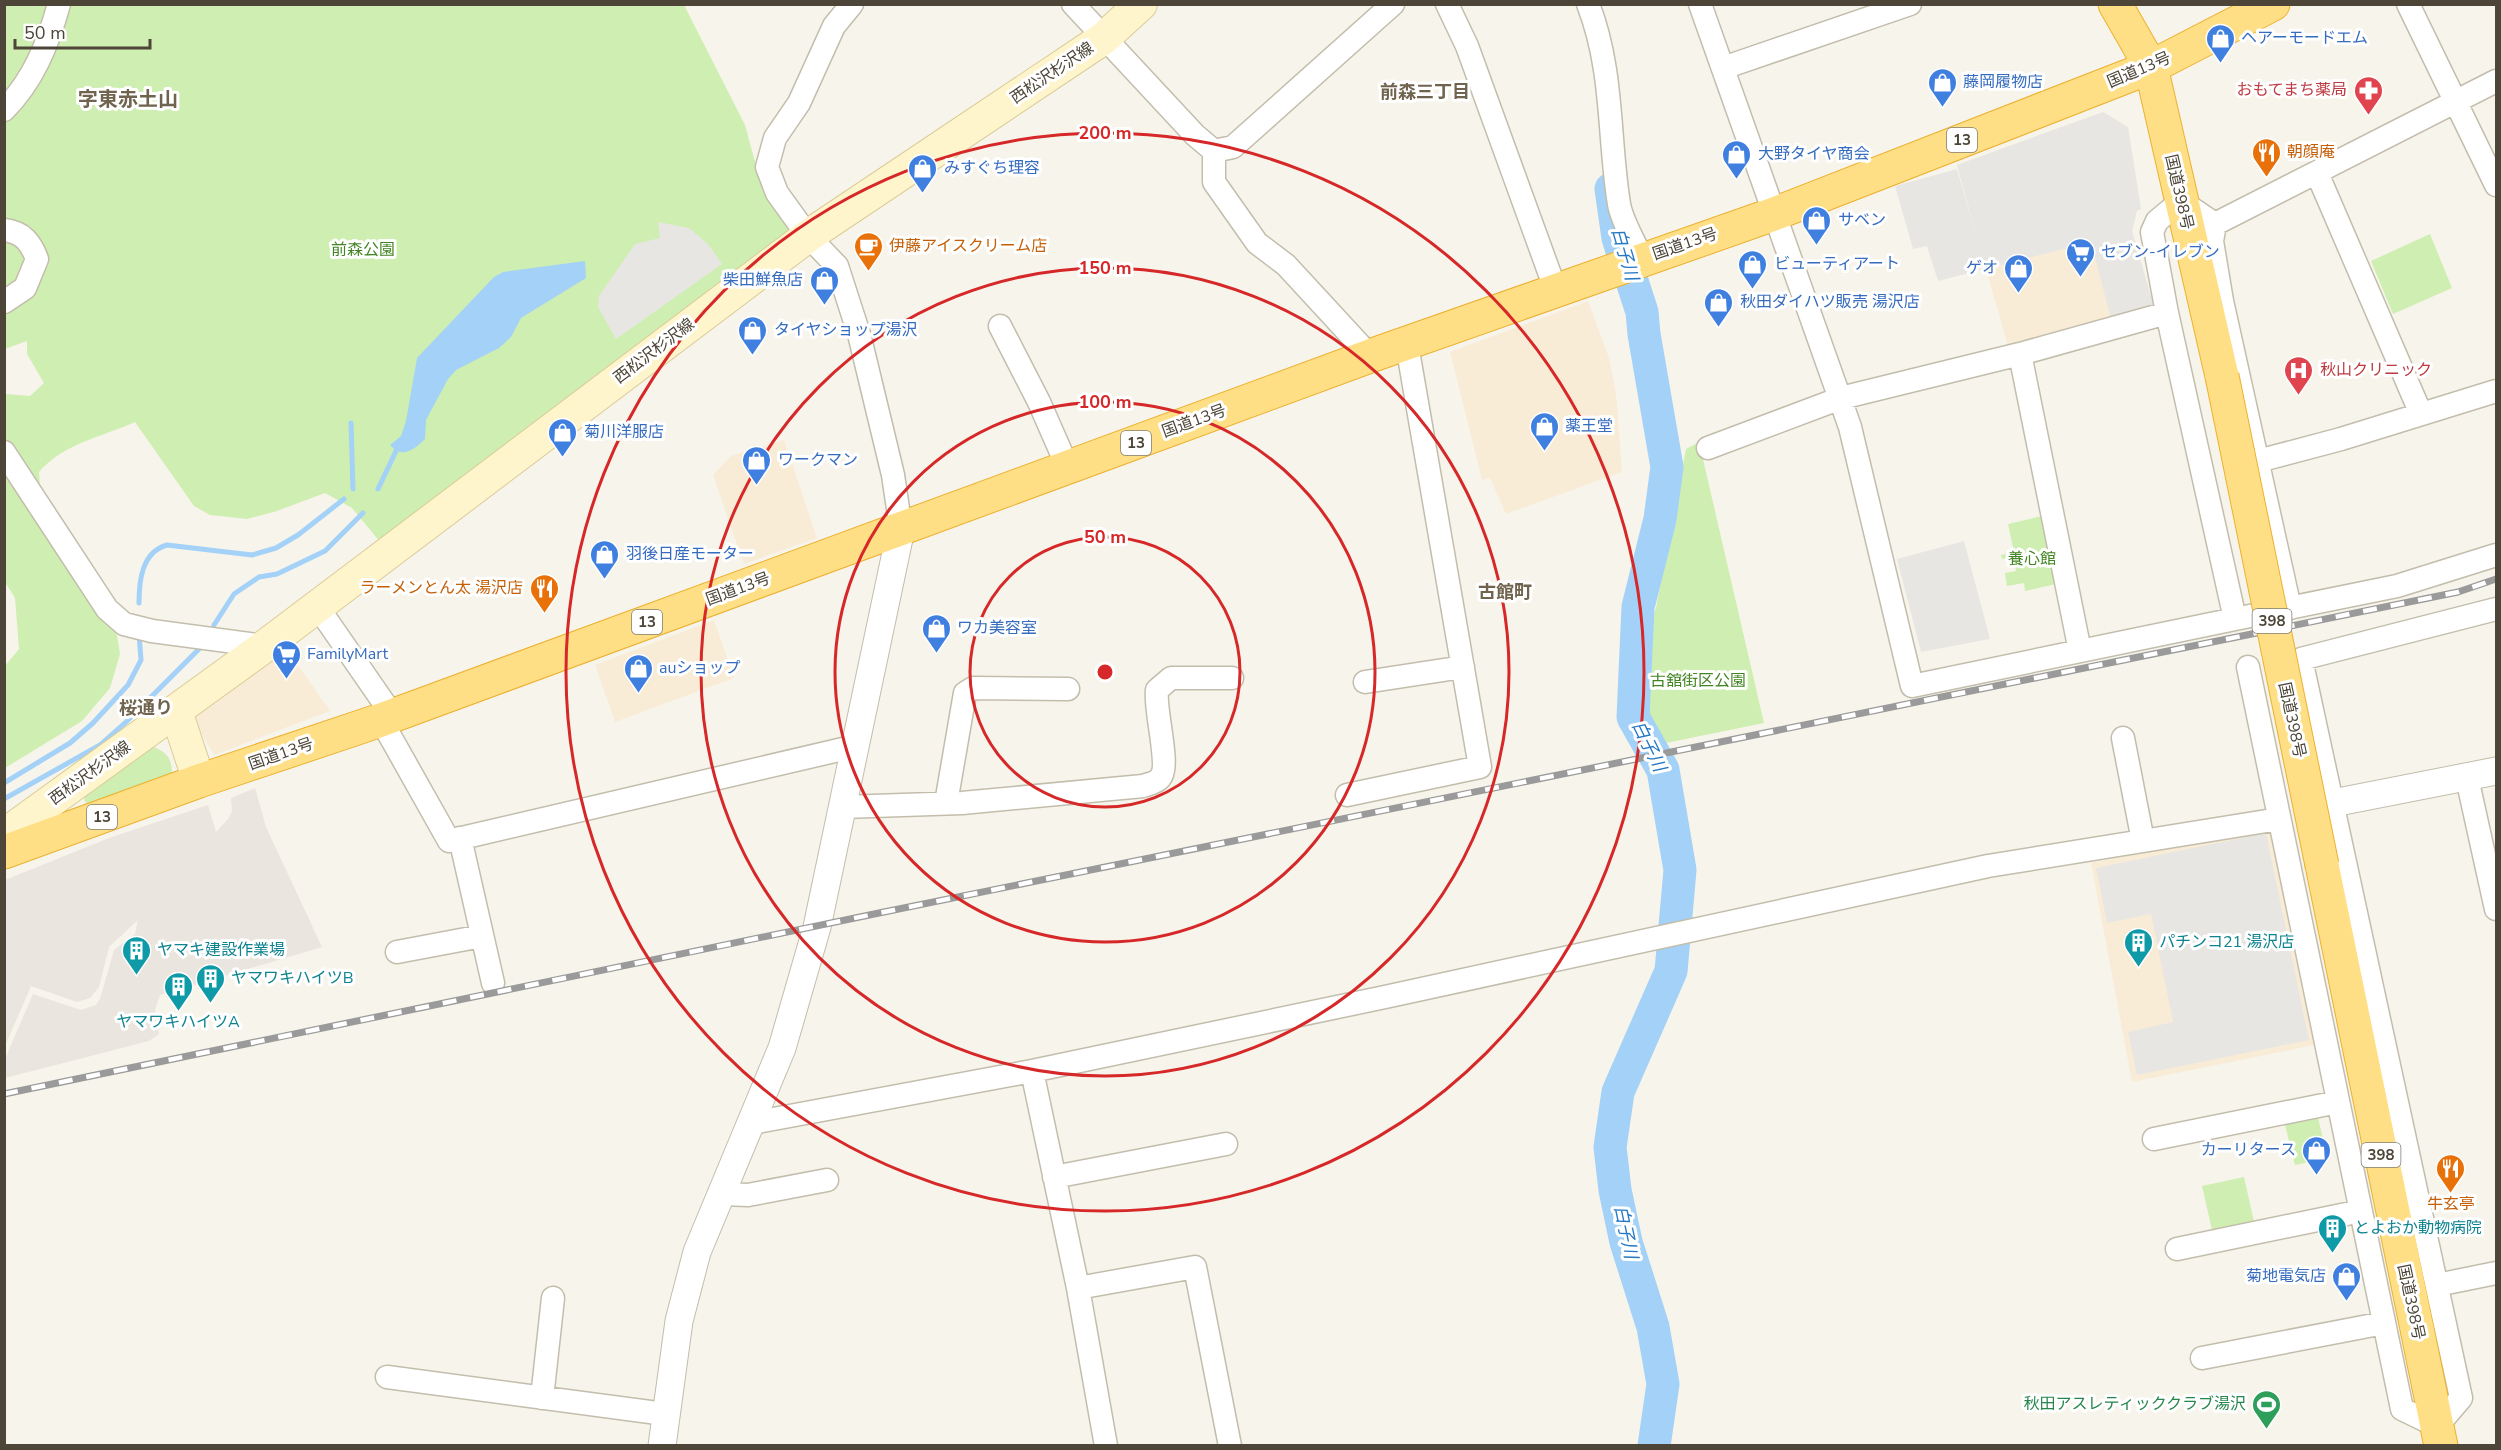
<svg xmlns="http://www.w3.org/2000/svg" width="2501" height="1450" viewBox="0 0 2501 1450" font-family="'Nunito Sans','Noto Sans JP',sans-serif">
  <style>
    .commercial { fill: #f9ecd6 }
    .industrial { fill: #eae5df }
    .green { fill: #cfeeb1 }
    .parking { fill: #e8e6e3 }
    .water { fill: #a3d1f7 }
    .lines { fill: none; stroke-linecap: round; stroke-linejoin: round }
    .stream { stroke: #a3d1f7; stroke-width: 5 }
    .river { stroke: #a3d1f7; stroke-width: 33 }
    .minor-casing { stroke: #c3bdac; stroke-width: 25 }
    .tertiary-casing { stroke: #c3bdac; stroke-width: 29 }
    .secondary-casing { stroke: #dacc97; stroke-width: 34 }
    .trunk-casing { stroke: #ecb130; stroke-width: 35 }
    .minor { stroke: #fff; stroke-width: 22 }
    .tertiary { stroke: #fff; stroke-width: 27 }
    .secondary { stroke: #fff5cd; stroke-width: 32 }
    .trunk { stroke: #ffdf85; stroke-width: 33 }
    .rail-casing { stroke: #9a9a9a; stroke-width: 7 }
    .rail { stroke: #fff; stroke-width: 4.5; stroke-dasharray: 14; stroke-linecap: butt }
    .trunk-bridge-casing { stroke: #ecb130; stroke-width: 35; stroke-linecap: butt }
    .trunk-bridge { stroke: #ffdf85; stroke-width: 33 }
    .ring { fill: none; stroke: #d62828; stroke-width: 3 }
    .labels { text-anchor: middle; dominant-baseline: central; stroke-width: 6; stroke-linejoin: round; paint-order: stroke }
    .shield { fill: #fff; stroke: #827d74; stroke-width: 1.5 }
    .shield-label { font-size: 15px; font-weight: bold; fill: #4c4538 }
    .shop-label { font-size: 16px; fill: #366cbe; stroke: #fff; text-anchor: start }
    .street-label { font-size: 16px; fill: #4c4538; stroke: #fff }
    .health-label { font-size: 16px; fill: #be3a42; stroke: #fff; text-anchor: end }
    .food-label { font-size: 16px; fill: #c56008; stroke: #fff; text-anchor: start }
    .park-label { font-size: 16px; fill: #438524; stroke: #fff }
    .culture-label { font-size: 16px; fill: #0d838f; stroke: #fff; text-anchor: start }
    .leisure-label { font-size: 16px; fill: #27864d; stroke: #fff; text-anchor: end }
    .neighbourhood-label { font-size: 18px; font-weight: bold; fill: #70644e; stroke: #fff }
    .water-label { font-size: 18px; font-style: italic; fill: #2578c4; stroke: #fff }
    .quarter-label { font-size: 20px; font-weight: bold; fill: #70644e; stroke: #fff }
    .centre { fill: #d62828; stroke: #fff; stroke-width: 3 }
    .ring-label { font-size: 18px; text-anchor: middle; font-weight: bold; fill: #d62828; stroke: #fff; stroke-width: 6; stroke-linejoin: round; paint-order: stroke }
  </style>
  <rect width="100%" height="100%" fill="#f7f4eb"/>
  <path class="commercial" d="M2103,112l25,15 13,82 -4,2 -5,20 22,76 -146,40 -51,-182z
    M1588,301l21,57 7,35 6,79 -116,42 -16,-36 -8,2 -32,-128z
    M784,440l33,98 -73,26 -31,-89 18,-19z
    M714,620l20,58 -119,44 -20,-57z
    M283,644l47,67 -116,44 -25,-43z
    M2270,827l45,218 -183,37 -41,-219z"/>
  <path class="industrial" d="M255,788l11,39 56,120 -162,48 -5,15 4,24 -10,7 -144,37v-19l28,-65 48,16 15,-5 4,-6 14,-49 21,-16 3,-14 -29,27 -10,40 -9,11 -13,4 -46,-16 -26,60v-166l104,-42 99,-33 8,27 13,-14 3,-7 -1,-13z"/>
  <path class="green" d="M4,5h680l61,120 13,48 40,61 -417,309 -29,-35 -27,-15 -48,18 -30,8 -37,-4 -16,-9 -59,-84c-33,15 -71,21 -96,50l4,56 72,96 5,30 -10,34 -28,33 -77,47v-102l14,-17 -4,-51 -10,-16v-188l25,2 14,-13 -17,-29v-13l-22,8z
    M2430,234l22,54 -59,26 -22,-53z
    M1699,442l65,281 -108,22c-4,-14 -11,-30 -13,-45 -4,-31 1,-63 13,-92l30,-159z
    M2042,516l14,68 -31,7 -1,-8 -17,3 -2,-13 11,-2 -3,-14 -11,2 -1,-4 13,-3 -6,-28z
    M152,746c15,7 20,11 20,29l-79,31 -8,-4 -1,-5 3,-5z
    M2318,1117l9,41 -32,7 -10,-40z
    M2244,1177l10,45 -42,8 -10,-44z"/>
  <path class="parking" d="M2103,112l25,15 13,82 -4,2 -5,20 22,76 -43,12 -20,-77 -153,39 -11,-35 -14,3 -18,-63 62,-17 21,73 -21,-77z
    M658,222l31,6 19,16 14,20 -106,75 -18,-32 1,-11 36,-52 25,-6z
    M1964,541l26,98 -69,13 -24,-93z
    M2266,833l43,207 -172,35 -9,-43 45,-10 -22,-108 -44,9 -11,-55z"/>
  <path class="water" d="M585,261l1,17 -65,40 -10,19 -12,11 -43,22 -8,9 -22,41 -1,19c-11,11 -23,20 -35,6l11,-9 5,-15 11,-63 77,-81 9,-5z"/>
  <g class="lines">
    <path class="stream" d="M351,423l2,66
      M378,489l18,-38
      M139,603c0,-23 3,-51 28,-58l85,10 24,-7 22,-13 46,-36
      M214,625l20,-31 25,-17 18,-3 48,-23 38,-38
      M4,783l66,-40 23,-20 35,-38 13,-25 -2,-26
      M4,799l96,-54 26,-23 75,-75"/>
    <path class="river" d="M1611,189l7,49 24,74 2,22 23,133 -7,52 -22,88 -5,110 30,53 17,100 -9,101 -53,121 -8,55 5,43 11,52 27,85 10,57 -9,62"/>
    <defs>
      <path id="minor" d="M852,4l-18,22 -35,77 -24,35 -8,29 10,26 31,43 29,30 22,68 34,141 8,54
        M1073,4l122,131 19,16
        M1447,4l20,42 89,245
        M1588,4c26,67 20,132 31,200 3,18 16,38 23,55
        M1700,4l150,423 62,259 323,-67 -68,-306 -15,-81 5,-11 24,-20 34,23
        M2408,4l88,181
        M1723,68l187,-64
        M4,110c29,-29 44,-66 55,-106
        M1214,151v31l43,61 29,22 84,91
        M1214,151l19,-4 160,-143
        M2317,173l104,241
        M2215,224l-3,17 10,60 68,307
        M2215,224l281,-143
        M4,230c19,2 27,13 33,29l-12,29 -21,14
        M1000,326l39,76 29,66
        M2020,354l60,297
        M1708,448l133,-50 179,-44 147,-41
        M4,452l103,157 17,15 28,7 113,15
        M2258,461l83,-22 155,-48
        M317,606l76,110
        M2235,619l162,-33 99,-31
        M2248,667l154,742 35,17 24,-28 -160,-739 195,-50
        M1365,682l98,-15
        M381,720l68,121 407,-95
        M2123,738l20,103
        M2467,778l29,131
        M1347,795l133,-28 -73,-422
        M946,803l19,-110 8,-5 95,1
        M843,807l119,-4 181,-17c5,-2 13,-3 17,-8 11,-12 -6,-68 -3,-88l14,-12h61
        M460,838l33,145
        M397,952l85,-16
        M1032,1071l46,217 28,158
        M752,1123l280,-52 353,-74 603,-131 291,-47
        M2154,1139l184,-37
        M1054,1177l172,-33
        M722,1194l26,1 79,-15
        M2177,1249l184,-38
        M2437,1285l59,-12
        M1078,1288l117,-21 35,179
        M2202,1358l182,-35
        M387,1377l278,37
        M542,1398l11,-100"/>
      <path id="tertiary" d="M2333,803l163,-32
        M662,1446l17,-125 18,-69 85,-204 35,-121 84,-398"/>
      <path id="secondary" d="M176,711l23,70
        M4,835l261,-189 543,-410 296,-198 37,-34"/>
      <path id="trunk" d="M2115,4l36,63 71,309
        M4,852l195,-71 182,-61 989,-364 404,-142 377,-147 122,-63
        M2322,865l119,581"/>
    </defs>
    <use href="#minor" class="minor-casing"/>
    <use href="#tertiary" class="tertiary-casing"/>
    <use href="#secondary" class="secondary-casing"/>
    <use href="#trunk" class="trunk-casing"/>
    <use href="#minor" class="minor"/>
    <use href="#tertiary" class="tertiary"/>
    <use href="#secondary" class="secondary"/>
    <use href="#trunk" class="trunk"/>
    <defs>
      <path id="rail" d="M4,1094l875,-181 1579,-321 38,-13"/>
    </defs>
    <use href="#rail" class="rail-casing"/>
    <use href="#rail" class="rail"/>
    <defs>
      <path id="trunk-bridge" d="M2222,376l100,489"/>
    </defs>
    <use href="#trunk-bridge" class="trunk-bridge-casing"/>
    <use href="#trunk-bridge" class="trunk-bridge"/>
  </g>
  <g class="ring">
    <circle cx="1105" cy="672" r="135"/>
    <circle cx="1105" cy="672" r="270"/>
    <circle cx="1105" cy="672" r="404"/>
    <circle cx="1105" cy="672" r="539"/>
  </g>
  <defs>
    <symbol id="shop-pin" viewBox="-11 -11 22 30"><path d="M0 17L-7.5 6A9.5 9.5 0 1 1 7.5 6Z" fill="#3f7fe0" stroke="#fff"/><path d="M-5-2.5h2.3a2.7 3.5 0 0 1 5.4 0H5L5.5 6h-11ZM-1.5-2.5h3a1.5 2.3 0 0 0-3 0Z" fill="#fff"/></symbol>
    <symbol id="pharmacy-pin" viewBox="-11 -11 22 30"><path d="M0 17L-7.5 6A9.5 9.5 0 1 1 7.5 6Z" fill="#e0444e" stroke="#fff"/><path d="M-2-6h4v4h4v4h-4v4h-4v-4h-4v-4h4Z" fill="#fff"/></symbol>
    <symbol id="restaurant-pin" viewBox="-11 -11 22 30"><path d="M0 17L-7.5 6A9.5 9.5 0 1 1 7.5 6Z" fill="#e8710a" stroke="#fff"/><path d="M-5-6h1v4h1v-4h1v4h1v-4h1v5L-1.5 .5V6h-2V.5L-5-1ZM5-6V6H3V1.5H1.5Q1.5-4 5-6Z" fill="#fff"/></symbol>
    <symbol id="cafe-pin" viewBox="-11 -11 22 30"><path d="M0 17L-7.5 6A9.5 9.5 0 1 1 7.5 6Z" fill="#e8710a" stroke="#fff"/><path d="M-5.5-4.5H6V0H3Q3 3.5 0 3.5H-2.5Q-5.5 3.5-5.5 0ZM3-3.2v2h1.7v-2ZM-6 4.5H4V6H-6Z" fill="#fff"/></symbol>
    <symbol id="supermarket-pin" viewBox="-11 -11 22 30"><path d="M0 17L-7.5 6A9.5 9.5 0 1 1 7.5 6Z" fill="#3f7fe0" stroke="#fff"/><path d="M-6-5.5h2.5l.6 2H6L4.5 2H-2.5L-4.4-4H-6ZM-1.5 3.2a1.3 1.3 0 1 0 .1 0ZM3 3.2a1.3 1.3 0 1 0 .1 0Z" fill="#fff"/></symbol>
    <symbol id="hospital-pin" viewBox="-11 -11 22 30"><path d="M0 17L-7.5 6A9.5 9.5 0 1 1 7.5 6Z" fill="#e0444e" stroke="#fff"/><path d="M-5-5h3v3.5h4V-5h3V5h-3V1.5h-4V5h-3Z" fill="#fff"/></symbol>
    <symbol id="building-pin" viewBox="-11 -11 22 30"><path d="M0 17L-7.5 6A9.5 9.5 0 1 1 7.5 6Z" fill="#0f9aa8" stroke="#fff"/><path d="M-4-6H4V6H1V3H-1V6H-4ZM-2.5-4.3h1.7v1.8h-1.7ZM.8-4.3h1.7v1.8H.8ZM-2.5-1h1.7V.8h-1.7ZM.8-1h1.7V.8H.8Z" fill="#fff"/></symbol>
    <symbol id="stadium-pin" viewBox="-11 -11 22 30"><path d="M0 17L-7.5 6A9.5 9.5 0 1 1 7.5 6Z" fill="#2e9e5b" stroke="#fff"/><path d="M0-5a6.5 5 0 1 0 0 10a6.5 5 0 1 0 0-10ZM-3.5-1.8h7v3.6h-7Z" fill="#fff"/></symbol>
  </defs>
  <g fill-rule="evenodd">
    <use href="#shop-pin" x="2204" y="22" width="33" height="45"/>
    <use href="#shop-pin" x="1926" y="66" width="33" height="45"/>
    <use href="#pharmacy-pin" x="2352" y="74" width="33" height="45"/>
    <use href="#restaurant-pin" x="2250" y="136" width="33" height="45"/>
    <use href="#shop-pin" x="1720" y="138" width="33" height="45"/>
    <use href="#shop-pin" x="906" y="152" width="33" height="45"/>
    <use href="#shop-pin" x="1800" y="204" width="33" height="45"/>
    <use href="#cafe-pin" x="852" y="230" width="33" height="45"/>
    <use href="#supermarket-pin" x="2064" y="236" width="33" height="45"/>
    <use href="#shop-pin" x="1736" y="248" width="33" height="45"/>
    <use href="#shop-pin" x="2002" y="252" width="33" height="45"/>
    <use href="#shop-pin" x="808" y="264" width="33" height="45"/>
    <use href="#shop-pin" x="1702" y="286" width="33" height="45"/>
    <use href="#shop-pin" x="736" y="314" width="33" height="45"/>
    <use href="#hospital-pin" x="2282" y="354" width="33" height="45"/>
    <use href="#shop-pin" x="1528" y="410" width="33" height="45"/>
    <use href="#shop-pin" x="546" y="416" width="33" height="45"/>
    <use href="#shop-pin" x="740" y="444" width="33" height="45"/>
    <use href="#shop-pin" x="588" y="538" width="33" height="45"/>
    <use href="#restaurant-pin" x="528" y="572" width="33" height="45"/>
    <use href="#shop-pin" x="920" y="612" width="33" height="45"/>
    <use href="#supermarket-pin" x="270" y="638" width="33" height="45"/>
    <use href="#shop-pin" x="622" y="652" width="33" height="45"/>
    <use href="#building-pin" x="2122" y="926" width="33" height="45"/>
    <use href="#building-pin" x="120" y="934" width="33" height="45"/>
    <use href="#building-pin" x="194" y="962" width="33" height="45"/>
    <use href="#building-pin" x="162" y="970" width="33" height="45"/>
    <use href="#shop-pin" x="2300" y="1134" width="33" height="45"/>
    <use href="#restaurant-pin" x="2434" y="1152" width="33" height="45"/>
    <use href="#building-pin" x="2316" y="1212" width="33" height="45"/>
    <use href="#shop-pin" x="2330" y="1260" width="33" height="45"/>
    <use href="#stadium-pin" x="2250" y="1388" width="33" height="45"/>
  </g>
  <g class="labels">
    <g class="shield">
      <rect x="1947" y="128" width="30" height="24" rx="4.5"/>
      <rect x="1121" y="431" width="30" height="24" rx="4.5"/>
      <rect x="2252.5" y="609" width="39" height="24" rx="4.5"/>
      <rect x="632" y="610" width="30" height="24" rx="4.5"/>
      <rect x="87" y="805" width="30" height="24" rx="4.5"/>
      <rect x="2361.5" y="1143" width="39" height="24" rx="4.5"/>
    </g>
    <g class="shield-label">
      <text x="1962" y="140">13</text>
      <text x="1136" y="443">13</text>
      <text x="2272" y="621">398</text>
      <text x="647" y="622">13</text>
      <text x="102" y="817">13</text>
      <text x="2381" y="1155">398</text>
    </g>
    <g class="shop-label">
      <text x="2241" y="38">ヘアーモードエム</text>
      <text x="1963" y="82">藤岡履物店</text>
      <text x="1758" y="154">大野タイヤ商会</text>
      <text x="944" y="168">みすぐち理容</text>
      <text x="1838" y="220">サベン</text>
      <text x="2101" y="252">セブン-イレブン</text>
      <text x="1774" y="264">ビューティアート</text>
      <text x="1998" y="268" text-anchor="end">ゲオ</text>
      <text x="803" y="280" text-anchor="end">柴田鮮魚店</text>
      <text x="1740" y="302">秋田ダイハツ販売 湯沢店</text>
      <text x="774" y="330">タイヤショップ湯沢</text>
      <text x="1565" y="426">薬王堂</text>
      <text x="584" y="432">菊川洋服店</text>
      <text x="778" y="460">ワークマン</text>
      <text x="626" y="554">羽後日産モーター</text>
      <text x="957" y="628">ワカ美容室</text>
      <text x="307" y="654">FamilyMart</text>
      <text x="659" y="668">auショップ</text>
      <text x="2296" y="1150" text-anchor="end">カーリタース</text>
      <text x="2326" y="1276" text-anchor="end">菊地電気店</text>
    </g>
    <g class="street-label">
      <text transform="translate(2139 70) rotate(-23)">国道13号</text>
      <text transform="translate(1052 73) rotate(-34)">西松沢杉沢線</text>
      <text transform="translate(2179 192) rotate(77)">国道398号</text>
      <text transform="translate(1685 244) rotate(-19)">国道13号</text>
      <text transform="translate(654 351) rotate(-37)">西松沢杉沢線</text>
      <text transform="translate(1194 421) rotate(-20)">国道13号</text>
      <text transform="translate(738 589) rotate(-20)">国道13号</text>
      <text transform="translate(2292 720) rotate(78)">国道398号</text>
      <text transform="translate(281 754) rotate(-19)">国道13号</text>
      <text transform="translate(90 773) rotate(-36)">西松沢杉沢線</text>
      <text transform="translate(2411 1302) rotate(78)">国道398号</text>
    </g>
    <g class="health-label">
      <text x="2347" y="90">おもてまち薬局</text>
      <text x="2320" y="370" text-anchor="start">秋山クリニック</text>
    </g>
    <g class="food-label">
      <text x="2287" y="152">朝顔庵</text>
      <text x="889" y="246">伊藤アイスクリーム店</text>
      <text x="523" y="588" text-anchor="end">ラーメンとん太 湯沢店</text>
      <text x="2451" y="1204" text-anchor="middle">牛玄亭</text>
    </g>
    <g class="park-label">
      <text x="363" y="250">前森公園</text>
      <text x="2032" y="559">養心館</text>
      <text x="1698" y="681">古舘街区公園</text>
    </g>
    <g class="culture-label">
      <text x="2159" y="942">パチンコ21 湯沢店</text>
      <text x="157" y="950">ヤマキ建設作業場</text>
      <text x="231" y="978">ヤマワキハイツB</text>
      <text x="178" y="1022" text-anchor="middle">ヤマワキハイツA</text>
      <text x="2354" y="1228">とよおか動物病院</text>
    </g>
    <g class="leisure-label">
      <text x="2246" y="1404">秋田アスレティッククラブ湯沢</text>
    </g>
    <g class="neighbourhood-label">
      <text x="1425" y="92">前森三丁目</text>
      <text x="1505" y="592">古館町</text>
      <text x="146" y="708">桜通り</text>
    </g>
    <g class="water-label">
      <text transform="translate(1625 254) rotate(74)">白子川</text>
      <text transform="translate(1649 746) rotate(64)">白子川</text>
      <text transform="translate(1626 1232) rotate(78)">白子川</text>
    </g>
    <g class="quarter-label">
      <text x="128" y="99">字東赤土山</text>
    </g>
  </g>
  <circle cx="1105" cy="672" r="9" class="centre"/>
  <g class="ring-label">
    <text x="1105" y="139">200 m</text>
    <text x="1105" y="274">150 m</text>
    <text x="1105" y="408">100 m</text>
    <text x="1105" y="543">50 m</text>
  </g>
  <rect width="2501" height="1450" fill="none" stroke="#4c4538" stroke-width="12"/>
  <path d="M15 39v9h135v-9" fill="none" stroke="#4c4538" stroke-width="3"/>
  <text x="24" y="39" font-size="18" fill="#4c4538" stroke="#ffffff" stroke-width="4.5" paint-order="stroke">50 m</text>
</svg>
